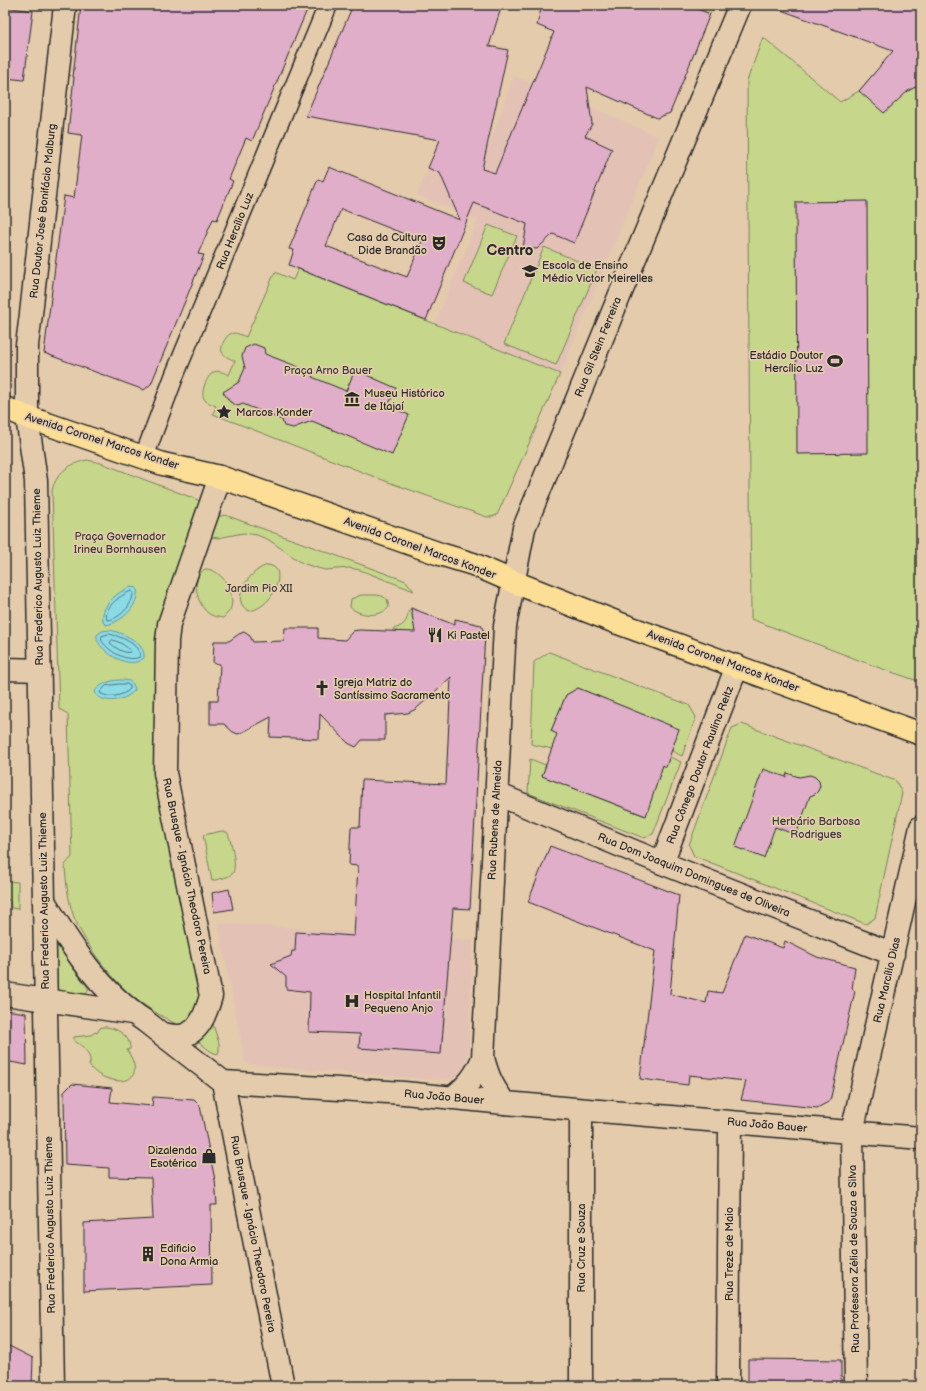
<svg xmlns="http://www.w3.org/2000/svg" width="926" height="1391" viewBox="0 0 926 1391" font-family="'Balsamiq Sans',sans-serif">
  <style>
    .built { fill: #e3c2b5 }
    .green { fill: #c6d78b; stroke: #78815b }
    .water { fill: #8bdbe7; stroke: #65959c }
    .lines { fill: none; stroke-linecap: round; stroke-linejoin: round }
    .shore { stroke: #517176; stroke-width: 1 }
    .building { fill: #e1aeca; stroke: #2b2b2b; fill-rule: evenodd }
    .pedestrian-casing { stroke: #2b2b2b; stroke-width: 21 }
    .minor-casing { stroke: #2b2b2b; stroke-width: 25 }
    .tertiary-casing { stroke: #2b2b2b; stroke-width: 25 }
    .secondary-casing { stroke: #2b2b2b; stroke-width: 25 }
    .primary-casing { stroke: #2b2b2b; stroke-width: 25 }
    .pedestrian { stroke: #e4cbac; stroke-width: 18 }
    .minor { stroke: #e4cbac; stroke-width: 22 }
    .tertiary { stroke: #e4cbac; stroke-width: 22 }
    .secondary { stroke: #e4cbac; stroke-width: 22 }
    .primary { stroke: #fcde96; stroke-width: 22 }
    .labels { text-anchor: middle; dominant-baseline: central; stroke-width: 3.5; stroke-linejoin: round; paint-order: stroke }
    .street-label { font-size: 11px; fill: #2b2b2b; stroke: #e4cbac }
    .poi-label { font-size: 11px; fill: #2b2b2b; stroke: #e4cbac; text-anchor: start }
    .park-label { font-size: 11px; fill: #3a3c35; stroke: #e4cbac }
    .district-label { font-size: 15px; font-weight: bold; fill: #2b2b2b; stroke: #e4cbac }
  </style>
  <rect width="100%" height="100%" fill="#e4cbac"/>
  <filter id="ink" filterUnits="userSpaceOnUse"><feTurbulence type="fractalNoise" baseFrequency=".025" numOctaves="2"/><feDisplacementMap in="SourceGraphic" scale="8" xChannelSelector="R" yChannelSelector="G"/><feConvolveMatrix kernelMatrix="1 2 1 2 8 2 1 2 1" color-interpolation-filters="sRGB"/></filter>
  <g filter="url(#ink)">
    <path class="built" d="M514,76l75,30 70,31 -99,237 -125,-51 43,-103 -61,-25 23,-55 48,8z
      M218,923l255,17 -5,124 -8,14 -20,2 -190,-15 -5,-3z"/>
    <path class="green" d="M688,5h26l-4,9z
      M763,37l77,65 19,-11 17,-20 27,-19 18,-9v639l-44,-15 -126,-48 -4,-538z
      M488,225l29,11 -25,58 -28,-11z
      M544,247l53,22 -41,96 -52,-21z
      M298,269l262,105 -63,141 -6,2h-4l-99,-35 -175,-68 3,-8c-4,-2 -9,-3 -11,-6 -6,-6 2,-25 9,-28 6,-2 10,1 15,3l6,-14c-4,-2 -10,-4 -13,-9 -1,-3 0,-6 1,-9 6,-13 12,-11 23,-6l29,-65 18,8z
      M87,460l14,3 97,37 2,2 -40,149 42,340 17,52v8l-1,3c-10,-1 -24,-18 -32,-24 -15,-9 -31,-17 -45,-27 -26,-19 -55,-56 -67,-86 -6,-17 -8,-34 -9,-52l7,-8 -4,-143 -9,-5 -7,-219c5,-18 17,-26 35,-30z
      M225,515l181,66 8,10 -54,-21 -11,-2 -24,2 -11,-3 -12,-4 -33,-23 -12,-5 -14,-2 -25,5 -12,-2 11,-19z
      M269,565l5,2 3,3c5,17 -11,39 -28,41 -22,-11 3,-44 20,-46z
      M205,569c18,0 32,26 25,41 -2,3 -4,5 -7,8 -5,-1 -10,-1 -15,-5 -11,-9 -18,-35 -3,-44z
      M361,595h15l6,1 5,3 2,8c-9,11 -30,9 -39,0l1,-8z
      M411,608l5,26 -23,-3v-2c9,-2 15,-7 15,-17z
      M549,652l140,53 7,12 -14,39 -10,-5 6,-22 -100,-41 -12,7 -15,36 7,3 -6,15 -21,-5 3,-82z
      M742,724l154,57 6,12 -27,125 -9,6 -172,-68 -5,-11 43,-117z
      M670,757l11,5 -28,72 -9,4 -116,-45 2,-34 16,6 -4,11 103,40 18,-51 3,2z
      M222,831l5,1c4,6 11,36 5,42 -4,4 -14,5 -20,7l-9,-46z
      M5,881l13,1v27l-7,-1 -1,-8 -5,-1z
      M55,945l4,2 13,20 16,21v3l-2,3 -26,-3 -3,-1z
      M102,1027c12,-1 29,8 28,22l-3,1c27,42 -27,35 -38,15l1,-2c1,-10 -8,-18 -16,-22v-4l17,-2 4,-3 2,1 3,-5z"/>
    <path class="water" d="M130,587l7,1c3,18 -15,34 -31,37l-3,-3c-3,-17 14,-29 27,-35z
      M110,630c12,3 36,12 34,28 -14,13 -42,-5 -47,-19v-4l5,-4z
      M119,680c9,0 14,0 16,10 -9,10 -27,15 -39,5l-1,-4c7,-8 14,-10 24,-11z"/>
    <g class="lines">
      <path class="shore" d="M131,591l2,1c1,12 -14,28 -26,28 -4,-13 14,-25 24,-29z
        M109,634c11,2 31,10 31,23 -13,6 -33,-6 -39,-18l1,-3z
        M113,640l8,3 9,7 1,2c-8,2 -15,-4 -21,-9l1,-2z
        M119,684h8l3,2v3c-7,7 -21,10 -30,4l1,-2 5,-5z"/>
    </g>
    <path class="building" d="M81,5h228l-57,136 -6,-3 -17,41 4,2 -16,39 -4,-1 -15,35 6,1 -53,129 -7,6 -100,-37 20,-157 10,2 8,-63 -14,-2 6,-56h-1z
      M353,5h149l-13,41 19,4 -26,119 13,4 59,-141 -17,-7 5,-20h146l22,9 -40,99 -13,5 -70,-31 5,37 -7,12 27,13 -38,94 -21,-9 -16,15 -14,-1 4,-24 -53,-21 -48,117 -137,-55 5,-15 -5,-1 29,-70 5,2 6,-14 131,53 -20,-47 -12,-5 12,-28 -134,-24zM341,209l81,32 -15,36 -81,-31z
      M773,5h148v79l-13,7 -24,22 -25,-22 34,-40 -120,-44z
      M5,7l28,4 -9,69 -19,-2z
      M867,201l1,252 -71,1 -1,-252z
      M254,344l10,4 1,6 49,19 -2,4 34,14 9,-21 41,18 -8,18 21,9 -17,40 -80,-34 -19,7 -9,-2 -2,-6 -39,-16 -5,2 -8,-4 -7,-10 16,-10 6,-14 -3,-12 3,-8z
      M411,608l44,17v-6l26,6 4,9 -15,275 -17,-1 -12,146 -82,-6 1,-14 -51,-2 1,-40 -24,-3v-12l-15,-13 20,-8 1,-5h3l1,-19 58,4 4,-70 -9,-1 2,-38h9l2,-47 84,4 5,-107 -35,32 -8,4 -23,2v25h-23l-6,7 -8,-4 -28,-29 -1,25 -49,-2 1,-20 -30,16 -3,1 -5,-2 -9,-8h-14v-23h8l2,-37 -7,-1 1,-22h15l10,-7 5,-2 6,4 3,6 31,-1 1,-13h33v10l27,2 8,-9 6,-1 56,2z
      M578,688l101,41 -13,38 -3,-2 -17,51 -104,-40 15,-42 -6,-3 15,-36z
      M763,769l23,8 1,-4 12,4 11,-2 5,2 4,4 1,5 -2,5 -3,3 -5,2 -14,39 -21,-8 -11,31 -29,-11z
      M550,846l129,49 -9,99 36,9 2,-12 14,2 23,-59 38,14 2,-7 32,16 38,10 -3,22 3,2 -25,110 -13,7 -76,-8 5,-19 -57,-6 -1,10 -48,-6 15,-128 -127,-49z
      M229,889l4,20 -19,3 -2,-19z
      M5,1010l21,3 1,52 -22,-4z
      M72,1084l40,4 -2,14 42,4 1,-9 41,3 6,6 15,74 2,25h-6l1,80 -128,6v-68l69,-4 -2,-41 -42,-1v-9l-44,-3 -1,-73z
      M5,1344l28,14 -1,28h-27z
      M748,1359l93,1v26h-93z"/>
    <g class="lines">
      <defs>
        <path id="pedestrian" d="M144,457l31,-83 153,-369"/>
        <path id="minor" d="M497,794l165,69 231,91
          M662,863l75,-197
          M44,901l9,485
          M162,1034c6,1 12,2 18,2 20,-2 26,-24 31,-40l-46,-223 2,-132 2,-17 51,-147
          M581,1110v276
          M856,1386l-4,-254 69,-305"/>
        <path id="tertiary" d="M5,669l35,1
          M5,994l127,19
          M505,1103l416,35
          M728,1386l2,-264"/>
        <path id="secondary" d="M65,5l-34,309 -4,31v72l9,64 8,420c27,45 56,91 101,120l78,61 181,11 101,10
          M223,1082l60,304
          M452,1098c16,-13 23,-21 31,-40
          M505,1103c-12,-15 -17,-26 -22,-45l22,-432 19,-98 109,-265 107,-258"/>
        <path id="primary" d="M5,408l22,9 136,47 57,13 220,77 33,10 41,18 104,41 303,111"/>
      </defs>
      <use href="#pedestrian" class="pedestrian-casing"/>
      <use href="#minor" class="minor-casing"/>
      <use href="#tertiary" class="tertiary-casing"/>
      <use href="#secondary" class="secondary-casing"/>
      <use href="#primary" class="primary-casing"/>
      <use href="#pedestrian" class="pedestrian"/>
      <use href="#minor" class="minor"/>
      <use href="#tertiary" class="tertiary"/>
      <use href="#secondary" class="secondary"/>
      <use href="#primary" class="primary"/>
    </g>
  </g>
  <defs>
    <symbol id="theatre-bare" viewBox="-9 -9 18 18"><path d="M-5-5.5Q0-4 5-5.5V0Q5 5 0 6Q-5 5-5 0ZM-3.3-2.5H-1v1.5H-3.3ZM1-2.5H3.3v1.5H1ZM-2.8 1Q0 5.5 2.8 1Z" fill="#2b2b2b" stroke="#e4cbac" stroke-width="2.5" paint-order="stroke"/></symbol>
    <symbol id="school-bare" viewBox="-9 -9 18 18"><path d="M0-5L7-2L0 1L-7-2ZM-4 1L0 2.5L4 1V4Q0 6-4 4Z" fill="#2b2b2b" stroke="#e4cbac" stroke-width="2.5" paint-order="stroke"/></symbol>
    <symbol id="stadium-bare" viewBox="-9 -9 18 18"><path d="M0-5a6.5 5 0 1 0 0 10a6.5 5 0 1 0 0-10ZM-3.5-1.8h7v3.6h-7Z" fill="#2b2b2b" stroke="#e4cbac" stroke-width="2.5" paint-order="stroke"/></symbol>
    <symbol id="museum-bare" viewBox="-9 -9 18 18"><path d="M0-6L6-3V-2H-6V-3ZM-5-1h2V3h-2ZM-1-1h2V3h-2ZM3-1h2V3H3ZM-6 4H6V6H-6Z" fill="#2b2b2b" stroke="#e4cbac" stroke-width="2.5" paint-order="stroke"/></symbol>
    <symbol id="sight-bare" viewBox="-9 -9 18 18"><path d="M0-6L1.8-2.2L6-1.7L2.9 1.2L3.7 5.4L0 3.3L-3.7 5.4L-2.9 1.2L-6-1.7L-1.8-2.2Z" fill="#2b2b2b" stroke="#e4cbac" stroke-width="2.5" paint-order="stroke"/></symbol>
    <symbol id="restaurant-bare" viewBox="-9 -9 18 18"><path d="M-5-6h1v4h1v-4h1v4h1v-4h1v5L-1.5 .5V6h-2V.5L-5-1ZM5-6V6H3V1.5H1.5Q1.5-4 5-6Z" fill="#2b2b2b" stroke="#e4cbac" stroke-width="2.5" paint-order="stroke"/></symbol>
    <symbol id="church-bare" viewBox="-9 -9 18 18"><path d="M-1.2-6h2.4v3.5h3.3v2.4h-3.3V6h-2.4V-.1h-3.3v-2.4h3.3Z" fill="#2b2b2b" stroke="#e4cbac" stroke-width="2.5" paint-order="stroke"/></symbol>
    <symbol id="hospital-bare" viewBox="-9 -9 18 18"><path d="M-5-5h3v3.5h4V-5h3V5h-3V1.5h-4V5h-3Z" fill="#2b2b2b" stroke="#e4cbac" stroke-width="2.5" paint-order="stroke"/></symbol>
    <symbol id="shop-bare" viewBox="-9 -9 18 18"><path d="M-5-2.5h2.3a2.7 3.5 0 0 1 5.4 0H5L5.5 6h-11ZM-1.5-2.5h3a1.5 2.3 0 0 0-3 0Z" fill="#2b2b2b" stroke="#e4cbac" stroke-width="2.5" paint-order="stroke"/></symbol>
    <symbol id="building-bare" viewBox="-9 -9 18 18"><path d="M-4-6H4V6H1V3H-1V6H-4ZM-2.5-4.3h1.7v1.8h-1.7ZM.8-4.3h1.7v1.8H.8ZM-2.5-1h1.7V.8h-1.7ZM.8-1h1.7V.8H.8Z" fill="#2b2b2b" stroke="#e4cbac" stroke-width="2.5" paint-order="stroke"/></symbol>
  </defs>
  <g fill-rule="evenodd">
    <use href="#theatre-bare" x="428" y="232" width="22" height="22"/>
    <use href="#school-bare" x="519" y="260" width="22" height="22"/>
    <use href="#stadium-bare" x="824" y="350" width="22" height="22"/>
    <use href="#museum-bare" x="341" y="388" width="22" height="22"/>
    <use href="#sight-bare" x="213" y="401" width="22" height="22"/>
    <use href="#restaurant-bare" x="424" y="624" width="22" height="22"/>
    <use href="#church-bare" x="311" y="677" width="22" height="22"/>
    <use href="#hospital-bare" x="341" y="990" width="22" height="22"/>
    <use href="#shop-bare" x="198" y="1145" width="22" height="22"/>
    <use href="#building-bare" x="137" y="1243" width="22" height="22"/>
  </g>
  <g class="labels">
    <g class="street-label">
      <text transform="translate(43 211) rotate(-84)">Rua Doutor José Bonifácio Malburg</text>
      <text transform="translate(235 231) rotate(-68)">Rua Hercílio Luz</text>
      <text transform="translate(598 347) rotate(-68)">Rua Gil Stein Ferreira</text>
      <text transform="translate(102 441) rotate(18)">Avenida Coronel Marcos Konder</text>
      <text transform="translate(420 548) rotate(20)">Avenida Coronel Marcos Konder</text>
      <text transform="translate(38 577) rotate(-91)">Rua Frederico Augusto Luiz Thieme</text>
      <text transform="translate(723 661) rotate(20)">Avenida Coronel Marcos Konder</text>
      <text transform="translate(700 765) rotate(-69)">Rua Cônego Doutor Raulino Reitz</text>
      <text transform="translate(495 820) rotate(-87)">Rua Rubens de Almeida</text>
      <text transform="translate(694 875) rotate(22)">Rua Dom Joaquim Domingues de Oliveira</text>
      <text transform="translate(187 876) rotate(78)">Rua Brusque - Ignácio Theodoro Pereira</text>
      <text transform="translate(44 901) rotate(-91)">Rua Frederico Augusto Luiz Thieme</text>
      <text transform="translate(887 980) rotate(-77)">Rua Marcílio Dias</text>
      <text transform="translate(444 1097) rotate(5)">Rua João Bauer</text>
      <text transform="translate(767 1125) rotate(5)">Rua João Bauer</text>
      <text transform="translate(50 1225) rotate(-91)">Rua Frederico Augusto Luiz Thieme</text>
      <text transform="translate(253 1234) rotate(79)">Rua Brusque - Ignácio Theodoro Pereira</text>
      <text transform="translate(581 1248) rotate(-90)">Rua Cruz e Souza</text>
      <text transform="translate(729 1254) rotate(-90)">Rua Treze de Maio</text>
      <text transform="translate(854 1259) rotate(-91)">Rua Professora Zélia de Souza e Silva</text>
    </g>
    <g class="poi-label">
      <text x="427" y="237" text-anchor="end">Casa da Cultura<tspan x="427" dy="13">Dide Brandão</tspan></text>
      <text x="542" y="265">Escola de Ensino<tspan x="542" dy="13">Médio Victor Meirelles</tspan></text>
      <text x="823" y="355" text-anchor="end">Estádio Doutor<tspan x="823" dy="13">Hercílio Luz</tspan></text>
      <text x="364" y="393">Museu Histórico<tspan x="364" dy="13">de Itajaí</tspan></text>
      <text x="236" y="412">Marcos Konder</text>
      <text x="447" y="635">Ki Pastel</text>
      <text x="334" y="682">Igreja Matriz do<tspan x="334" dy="13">Santíssimo Sacramento</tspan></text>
      <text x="364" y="995">Hospital Infantil<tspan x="364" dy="13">Pequeno Anjo</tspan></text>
      <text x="197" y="1150" text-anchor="end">Dizalenda<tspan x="197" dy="13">Esotérica</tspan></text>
      <text x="160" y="1248">Edificio<tspan x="160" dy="13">Dona Armia</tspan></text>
    </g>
    <g class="park-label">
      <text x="328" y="370">Praça Arno Bauer</text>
      <text x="120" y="536">Praça Governador<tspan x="120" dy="13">Irineu Bornhausen</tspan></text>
      <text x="259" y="588">Jardim Pio XII</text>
      <text x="816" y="821">Herbário Barbosa<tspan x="816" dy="13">Rodrigues</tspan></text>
    </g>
    <g class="district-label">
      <text x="510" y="250">Centro</text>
    </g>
  </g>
  <rect width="926" height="1391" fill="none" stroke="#e4cbac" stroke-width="20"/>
  <rect x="10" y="10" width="906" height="1371" fill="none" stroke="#2b2b2b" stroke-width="1.5" filter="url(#ink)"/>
</svg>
